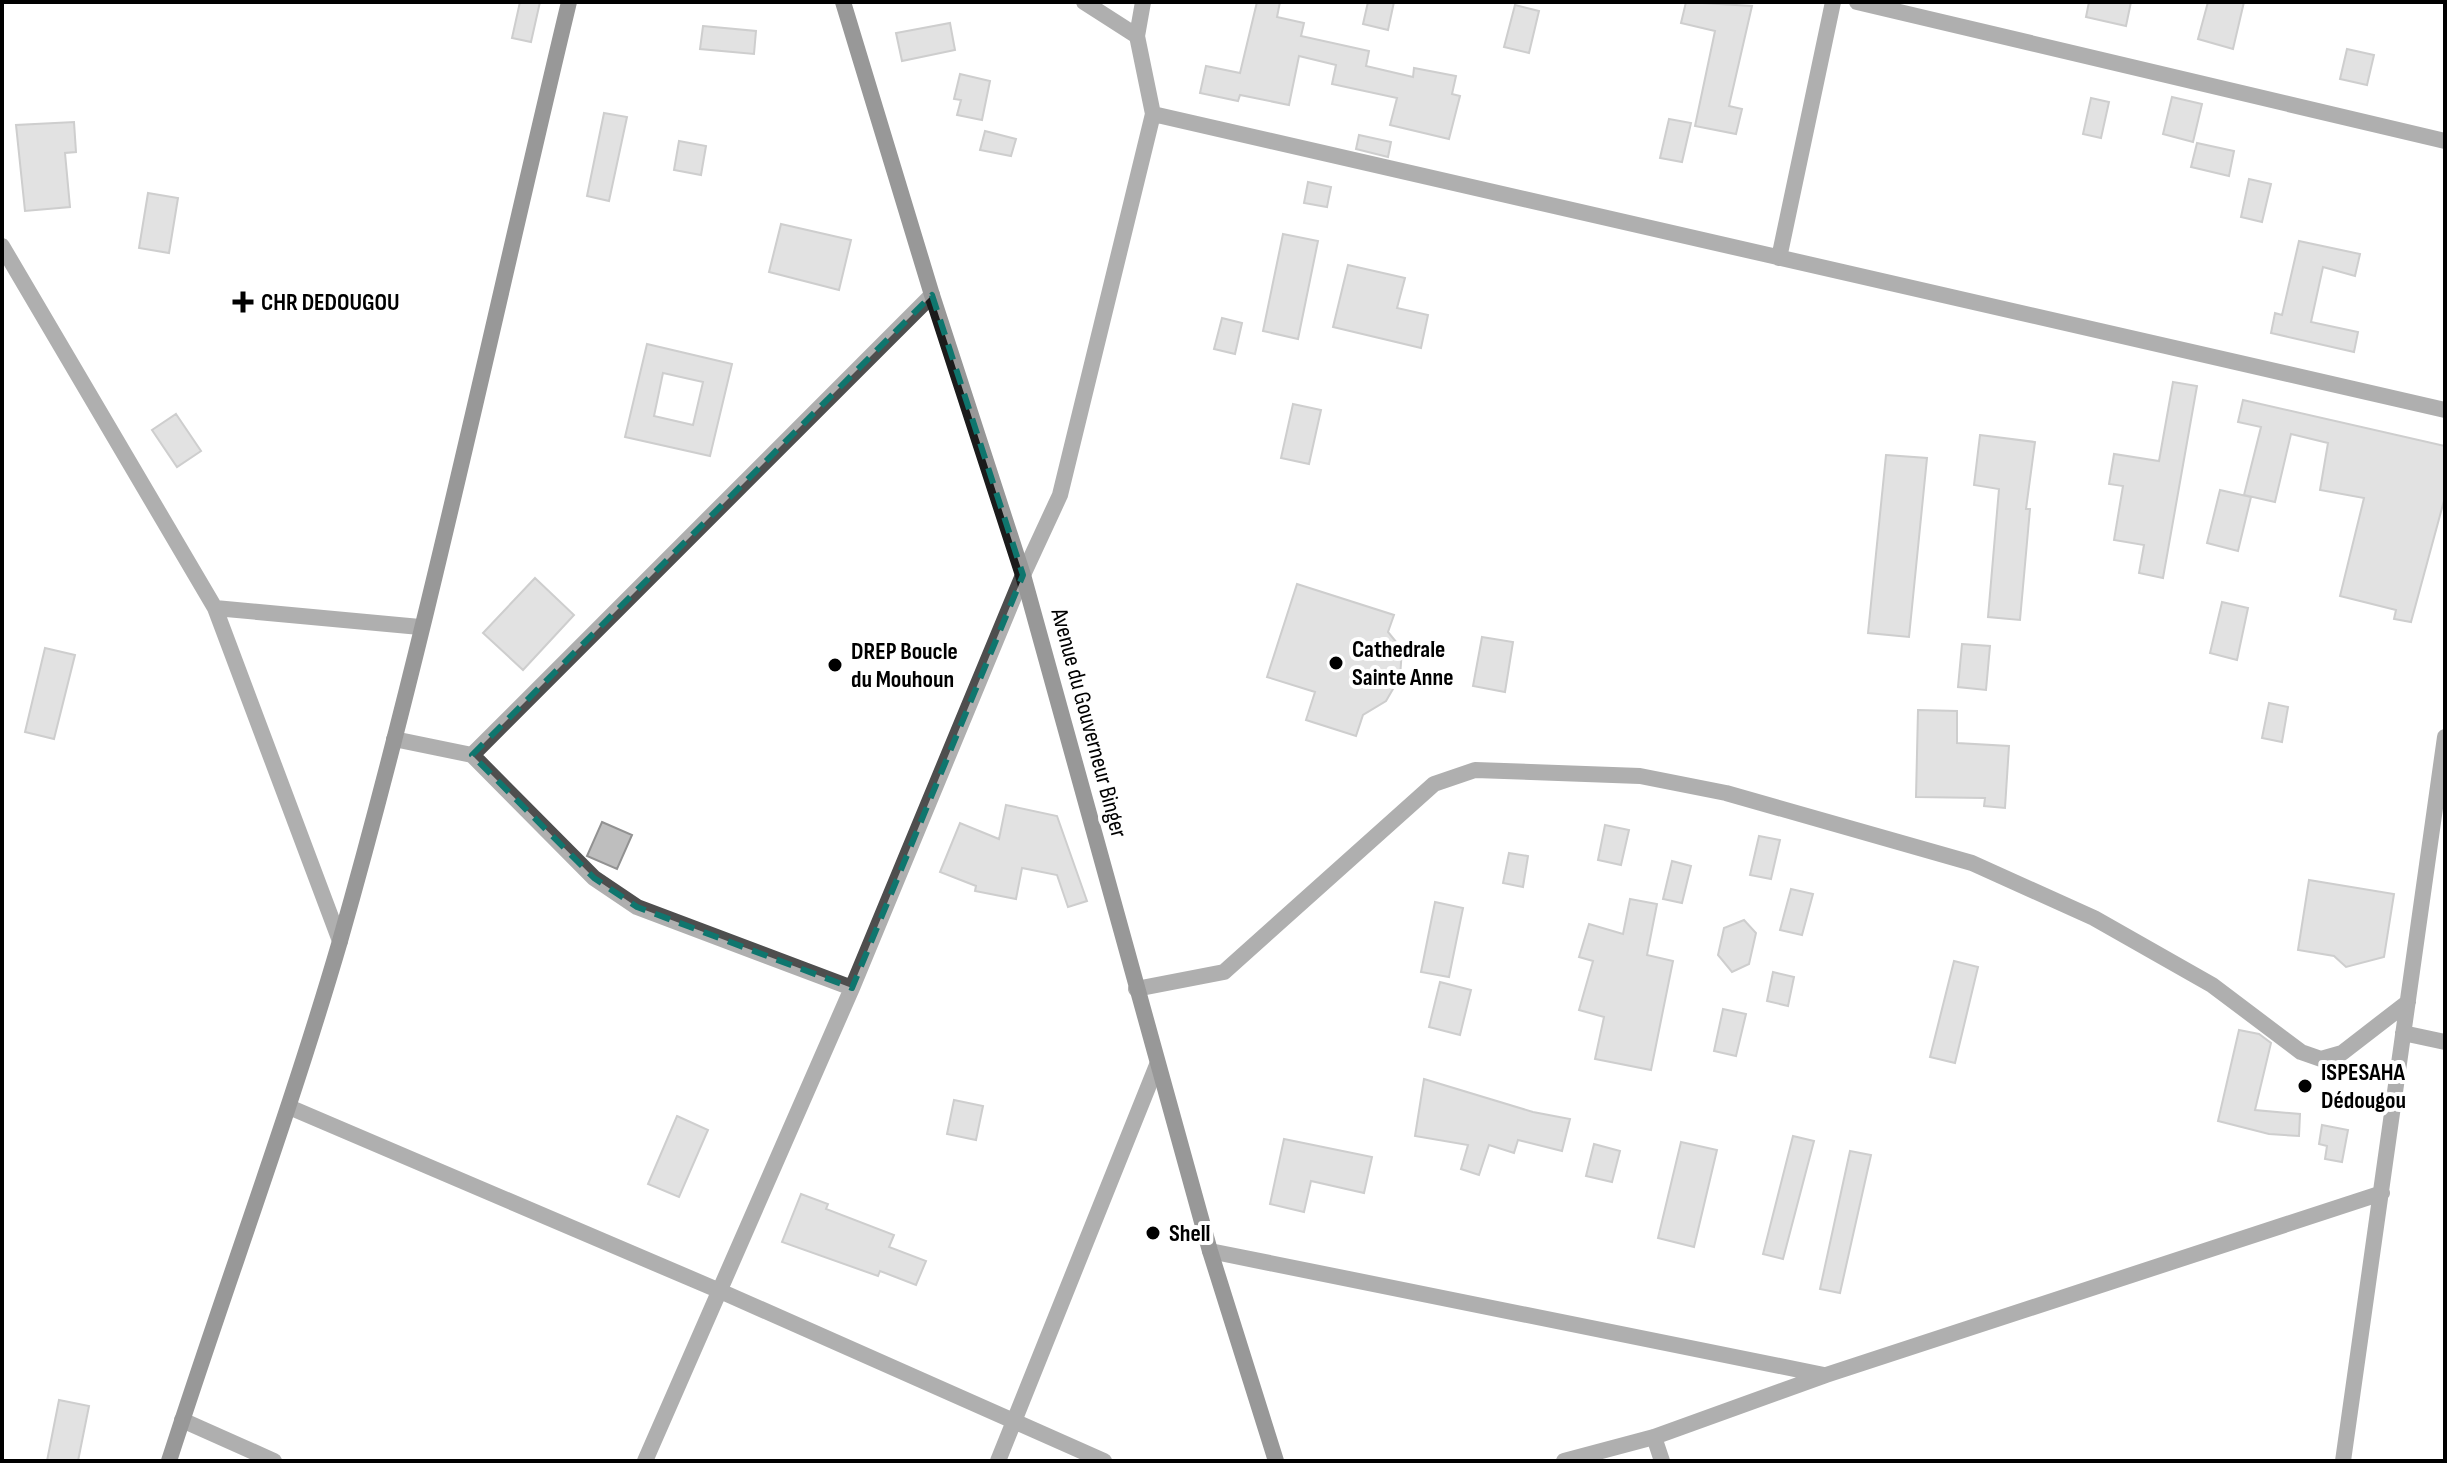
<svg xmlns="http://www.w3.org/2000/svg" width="2447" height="1463" viewBox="0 0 2447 1463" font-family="'Sofia Sans Condensed',sans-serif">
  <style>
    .building { fill: #bebebe; stroke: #929292; stroke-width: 2; fill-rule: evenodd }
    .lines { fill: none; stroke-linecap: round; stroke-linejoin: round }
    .street { stroke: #4e4e4e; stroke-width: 16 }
    .secondary { stroke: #1b1b1b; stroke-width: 16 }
    .marked { fill: none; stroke: #0f766e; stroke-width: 6; stroke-dasharray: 16 10; stroke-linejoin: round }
    .poi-dot { fill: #000; stroke: #fff; stroke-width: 3 }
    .labels { text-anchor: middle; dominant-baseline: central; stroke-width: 8; stroke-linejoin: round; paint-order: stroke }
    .poi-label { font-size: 24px; font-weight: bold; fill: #000; stroke: #fff; text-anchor: start }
    .street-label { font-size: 24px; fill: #000; stroke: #fff }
  </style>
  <rect width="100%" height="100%" fill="#fff"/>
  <path class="building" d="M520,2h20l-9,40 -19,-4z
    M1257,2h23l-3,15 27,6 -3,13 68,15 -3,15 47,11 1,-9 42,8 -4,18 8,2 -11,43 -59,-14 7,-27 -65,-14 4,-19 -37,-9 -10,49 -49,-10 -2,6 -38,-8 6,-27 34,7z
    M1368,2h26l-6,28 -25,-6z
    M1686,2l66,4 -23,100 13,3 -6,25 -41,-8 20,-95 -34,-8z
    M2089,2h42l-5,24 -40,-9z
    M2208,2h36l-11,47 -35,-10z
    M1515,5l24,6 -10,42 -25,-6z
    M950,23l5,27 -53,11 -6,-28z
    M703,26l53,5 -2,23 -54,-5z
    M2347,49l27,6 -7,30 -27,-6z
    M960,74l30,7 -8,39 -25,-5 4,-15 -7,-1z
    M2172,97l30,7 -9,38 -30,-8z
    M2091,98l18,4 -8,36 -18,-4z
    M604,113l23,4 -18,84 -22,-5z
    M1669,119l22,4 -9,39 -22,-4z
    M74,122l2,30 -11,1 5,54 -45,4 -9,-86z
    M985,131l31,8 -5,17 -31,-6z
    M1359,135l32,7 -3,15 -32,-8z
    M679,141l27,5 -5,29 -27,-5z
    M2197,143l37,8 -5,25 -38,-9z
    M2249,179l22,5 -9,38 -21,-5z
    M1308,182l23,5 -4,20 -23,-4z
    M148,193l30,5 -9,55 -30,-5z
    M781,224l70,16 -12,50 -70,-18z
    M1283,234l35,7 -20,98 -35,-8z
    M2299,241l61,13 -5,22 -32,-9 -12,55 47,10 -4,20 -83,-19 4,-20 7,2z
    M1348,265l57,13 -8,30 31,7 -7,33 -88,-21z
    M1222,318l20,5 -7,31 -21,-5z
    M647,344l85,20 -22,92 -85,-19zM663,373l40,9 -10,43 -39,-9z
    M2173,382l24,4 -34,192 -24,-5 5,-28 -30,-5 9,-54 -14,-2 5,-30 45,7z
    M2243,400l202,46v51l-34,125 -17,-3 2,-9 -56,-14 24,-98 -44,-8 8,-47 -37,-9 -16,68 -31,-7 17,-68 -23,-5z
    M1293,404l28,6 -12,54 -28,-6z
    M176,414l25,37 -24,16 -25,-37z
    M1980,435l55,7 -9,67h4l-10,111 -32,-3 11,-128 -25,-4z
    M1886,455l41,3 -18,179 -41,-4z
    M2220,490l31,7 -13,54 -31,-8z
    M535,578l39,37 -51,55 -40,-37z
    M1297,584l97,31 -6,17 14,17 -2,28 -14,24 -23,14 -7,21 -50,-16 9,-28 -48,-15z
    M2222,602l26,6 -11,52 -27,-7z
    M1482,637l31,5 -8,50 -32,-6z
    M1962,644l28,2 -4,44 -28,-3z
    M45,648l30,7 -21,84 -29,-7z
    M2269,703l19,4 -6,35 -20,-4z
    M1918,710l39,1v32l52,3 -4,62 -21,-2 1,-8 -69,-1z
    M1006,805l51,11 30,85 -19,6 -11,-32 -35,-7 -6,31 -41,-8 1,-5 -36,-14 20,-49 39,16z
    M602,822l30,13 -15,34 -30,-13z
    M1605,825l24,5 -8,35 -23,-5z
    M1759,836l21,4 -9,39 -21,-4z
    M1509,853l19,3 -5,31 -20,-4z
    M1672,861l19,5 -9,37 -19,-4z
    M2309,880l85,14 -10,63 -38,10 -12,-11 -36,-6z
    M1791,889l22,5 -11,41 -22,-5z
    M1630,899l27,5 -10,51 26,6 -22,109 -56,-11 9,-42 -25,-7 14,-49 -14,-4 10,-33 34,10z
    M1435,902l28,6 -14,69 -28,-5z
    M1744,920l12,13 -7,31 -17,8 -14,-17 6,-27z
    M1954,961l24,6 -23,96 -25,-6z
    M1773,972l21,5 -6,29 -21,-5z
    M1440,982l31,8 -11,45 -31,-8z
    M1723,1009l23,5 -10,42 -22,-5z
    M2239,1030l20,4 12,9 -16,67 45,4 -1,22 -30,-2 -51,-13z
    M1424,1079l109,33 37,7 -8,32 -44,-11 -4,13 -25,-8 -10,30 -18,-6 7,-24 -53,-9z
    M954,1100l29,6 -7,34 -29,-6z
    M677,1116l31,14 -29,67 -31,-13z
    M2322,1125l26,5 -6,32 -17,-3 2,-13 -8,-2z
    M1793,1136l21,5 -31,118 -20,-5z
    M1284,1139l88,18 -8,36 -53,-12 -7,31 -34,-8z
    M1681,1142l36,8 -23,97 -36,-9z
    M1594,1144l26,7 -8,31 -26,-6z
    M1850,1151l21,4 -31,138 -20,-4z
    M801,1194l27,10 -2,5 68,26 -5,12 37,14 -10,24 -36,-14 -2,5 -96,-34z
    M59,1400l30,6 -11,55h-31z"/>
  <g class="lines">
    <path class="street" d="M1084,2l53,34
      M1857,2l588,139
      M1153,114l1292,296
      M2,246l213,362 125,333
      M1779,258l54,-256
      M215,608l205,19
      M394,739l78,16 460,-460
      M472,755l122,123 43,29 215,81
      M1136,989l88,-17 210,-188 41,-14 165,6 86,17 246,70 122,55 118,67 89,67 20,7 21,-6 66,-51
      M2403,1033l42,9
      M289,1107l431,184 384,170
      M1210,1251l614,124
      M182,1420l92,41
      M1654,1437l8,24
      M645,1461l207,-473 171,-413 37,-80 93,-381 -16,-78 6,-34
      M998,1461l159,-396
      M1564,1461l90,-24 172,-62 556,-182
      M2343,1461l102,-724"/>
    <path class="secondary" d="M843,2l89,293 91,280 187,676 66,210
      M169,1461c56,-174 120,-345 171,-520 88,-309 154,-627 229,-939"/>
  </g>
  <path d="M0 0H2447V1463H0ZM932,295l91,280 -171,413 -215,-81 -43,-29 -122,-123z" fill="#fff" fill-opacity=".55" fill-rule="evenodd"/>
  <path class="marked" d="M932,295l91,280 -171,413 -215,-81 -43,-29 -122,-123z"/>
  <g class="poi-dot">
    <path d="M239 290h8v8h8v8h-8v8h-8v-8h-8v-8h8z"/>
    <circle cx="1336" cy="663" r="8"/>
    <circle cx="835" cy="665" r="8"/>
    <circle cx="2305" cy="1086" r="8"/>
    <circle cx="1153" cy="1233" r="8"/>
  </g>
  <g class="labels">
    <g class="poi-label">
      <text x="261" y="302">CHR DEDOUGOU</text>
      <text x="1352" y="649">Cathedrale<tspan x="1352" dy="28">Sainte Anne</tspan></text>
      <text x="851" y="651">DREP Boucle<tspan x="851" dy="28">du Mouhoun</tspan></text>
      <text x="2321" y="1072">ISPESAHA<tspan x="2321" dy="28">Dédougou</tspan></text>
      <text x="1169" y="1233">Shell</text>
    </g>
    <g class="street-label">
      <text transform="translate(1089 723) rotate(75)">Avenue du Gouverneur Binger</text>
    </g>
  </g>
  <rect width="2447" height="1463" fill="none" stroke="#000000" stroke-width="8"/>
</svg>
